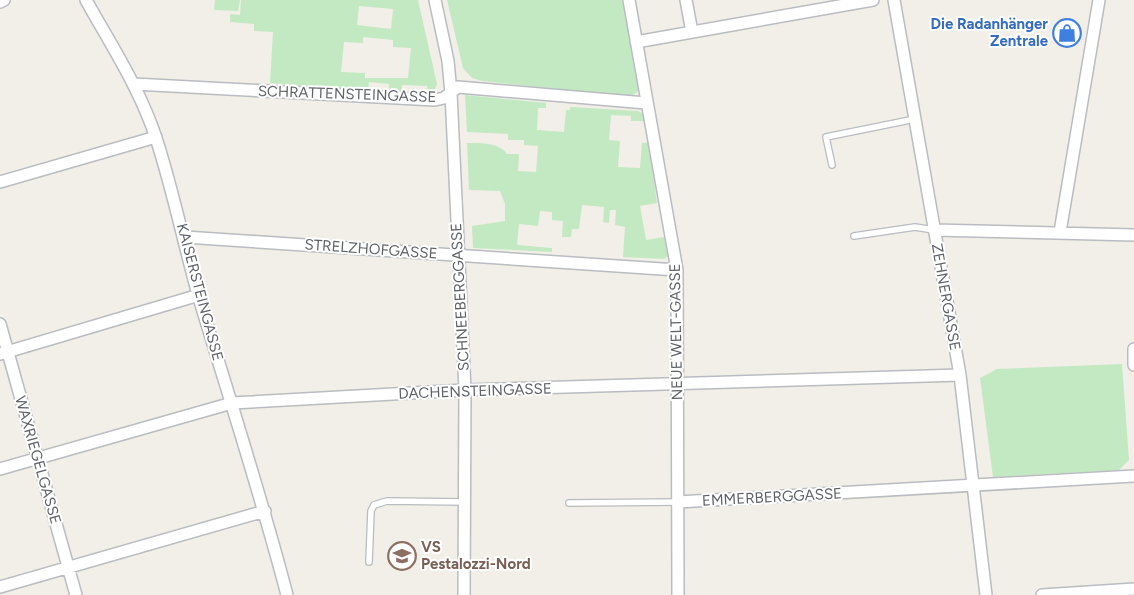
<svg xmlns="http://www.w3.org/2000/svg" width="1134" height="595" viewBox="0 0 1134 595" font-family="Figtree,sans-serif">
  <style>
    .green { fill: #c3e9c3; fill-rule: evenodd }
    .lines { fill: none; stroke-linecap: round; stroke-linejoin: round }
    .service-casing { stroke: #b9bcc1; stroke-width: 8 }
    .minor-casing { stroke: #b9bcc1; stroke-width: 14 }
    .service { stroke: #fff; stroke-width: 5.5 }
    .minor { stroke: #fff; stroke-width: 11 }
    .labels { text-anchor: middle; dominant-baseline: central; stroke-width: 4; stroke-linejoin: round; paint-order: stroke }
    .shop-label { font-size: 15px; font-weight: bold; fill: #366cbe; stroke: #fff; text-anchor: end }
    .street-label { font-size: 15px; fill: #5e6268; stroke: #fff }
    .education-label { font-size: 15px; font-weight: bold; fill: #785e54; stroke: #fff; text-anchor: start }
  </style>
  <rect width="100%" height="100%" fill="#f1efe7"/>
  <path class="green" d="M215,0h25l-2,11 -24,-1z
    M241,0h177l19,84 -4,10 -5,1 -1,-9 -25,-1 -1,9 -12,-1v-9l-20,-2 -1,9 -98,-8 3,-51 -19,-1v-7l-24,-2v-8l10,1zM359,6l34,3 -2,20 -34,-4zM363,37l30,3v7l18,1 -3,30h-43v-5l-24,-1 3,-30 19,1z
    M447,0h176l17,90 -7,5 -8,1 -143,-15 -10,-3 -9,-10z
    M465,95l81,8v5h-8l-1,22 27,2 2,-22h4v-3l68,4 6,3 1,7h-14v-5l-20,-1 -2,25 11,1 -2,26 22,1 2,-25 7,-1 8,61 -17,3 6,34 18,-3 4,19 -4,3 -41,-2 2,-30 -10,-2 1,-15h-6l-1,13 -6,-1 1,-15 -22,-2 -3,24h-7l-1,8h-9l1,-16 -11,-1v-8l-12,-1 -2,15 -19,-2 -2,21 35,3v4l-79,-4 -1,-22 33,-5v-17l-5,-13 -31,-1 -2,-47c12,0 32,-1 40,11h12l-1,17 18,1 2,-26 -14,-1v-5h-16v-6l-41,-2z
    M1122,364l7,96 -10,10 -126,7 -13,-99 17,-9z"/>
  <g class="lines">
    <defs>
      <path id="service" d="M832,165l-6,-28 89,-18
        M854,236l61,-9 19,3
        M569,503l109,-1
        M369,562l2,-51 3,-6 13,-4 78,1"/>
      <path id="minor" d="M86,0c25,45 54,89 70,138 17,52 28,107 43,160 30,99 62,197 88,297
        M435,0l13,61 3,32 14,297 -1,205
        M629,0l48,270 1,325
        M686,0l6,32
        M894,0l66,375 26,220
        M0,2l4,-2
        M636,42l237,-42
        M134,84l301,16 9,-2 14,-11 188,16
        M0,182l156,-45
        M934,230l200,5
        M1060,232l39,-232
        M185,237l492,33
        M0,324l76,271
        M1134,349v16
        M0,354l199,-59
        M0,469l232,-66 233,-13 495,-15
        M678,502l456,-26
        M0,587l265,-76
        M1042,595l92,-6"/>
    </defs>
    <use href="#service" class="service-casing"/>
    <use href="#minor" class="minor-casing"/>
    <use href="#service" class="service"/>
    <use href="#minor" class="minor"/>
  </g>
  <defs>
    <symbol id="shop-ring" viewBox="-11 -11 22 22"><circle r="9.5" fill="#fff" stroke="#3f7fe0" stroke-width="1.5"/><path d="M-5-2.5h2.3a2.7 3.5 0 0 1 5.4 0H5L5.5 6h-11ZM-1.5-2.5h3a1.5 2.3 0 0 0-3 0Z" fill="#3f7fe0"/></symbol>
    <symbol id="school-ring" viewBox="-11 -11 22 22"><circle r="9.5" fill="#fff" stroke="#8d6e63" stroke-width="1.5"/><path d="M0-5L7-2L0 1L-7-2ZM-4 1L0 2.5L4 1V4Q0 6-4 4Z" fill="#8d6e63"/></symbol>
  </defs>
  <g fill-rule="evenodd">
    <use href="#shop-ring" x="1051" y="17" width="32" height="32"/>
    <use href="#school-ring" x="386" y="540" width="32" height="32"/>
  </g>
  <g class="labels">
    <g class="shop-label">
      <text x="1048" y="24">Die Radanhänger<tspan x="1048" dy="17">Zentrale</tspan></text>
    </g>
    <g class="street-label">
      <text transform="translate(347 94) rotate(2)">SCHRATTENSTEINGASSE</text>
      <text transform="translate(371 249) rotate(4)">STRELZHOFGASSE</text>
      <text transform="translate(200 292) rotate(75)">KAISERSTEINGASSE</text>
      <text transform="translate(460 297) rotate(-93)">SCHNEEBERGGASSE</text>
      <text transform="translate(946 297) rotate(80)">ZEHNERGASSE</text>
      <text transform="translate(676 332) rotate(-91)">NEUE WELT-GASSE</text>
      <text transform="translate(475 391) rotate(-2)">DACHENSTEINGASSE</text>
      <text transform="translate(38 460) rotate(74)">WAXRIEGELGASSE</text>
      <text transform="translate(772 497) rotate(-3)">EMMERBERGGASSE</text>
    </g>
    <g class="education-label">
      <text x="421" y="547">VS<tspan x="421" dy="17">Pestalozzi-Nord</tspan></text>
    </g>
  </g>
</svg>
